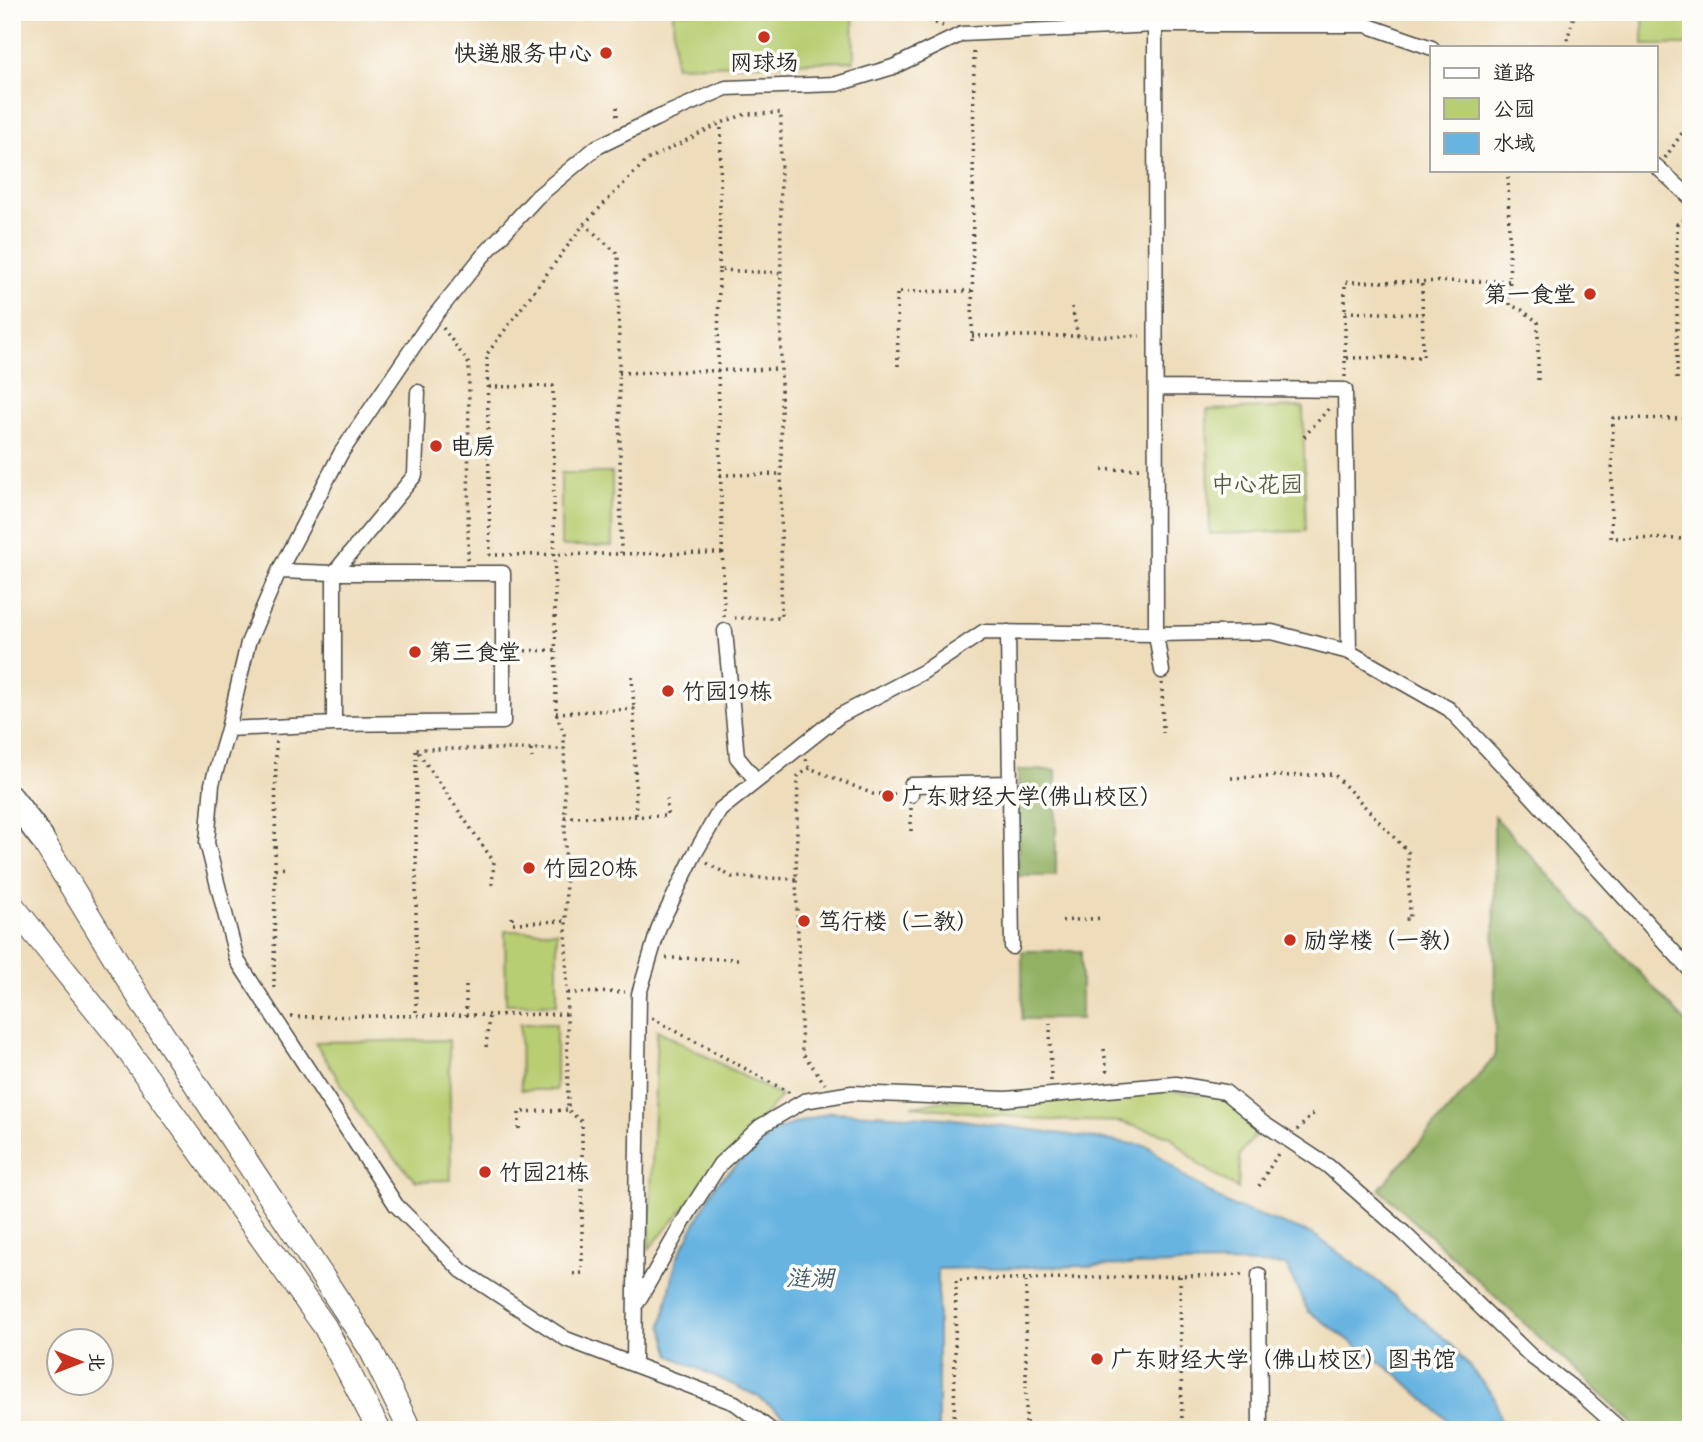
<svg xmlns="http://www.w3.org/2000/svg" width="1703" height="1442" viewBox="0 0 1703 1442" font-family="'Comic Neue','LXGW WenKai TC',sans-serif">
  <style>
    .green { fill: #b8ce72; stroke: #727c4e; stroke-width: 2 }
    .forest { fill: #92b164; stroke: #5e6e48; stroke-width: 2 }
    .water { fill: #68b4e1; stroke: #4a7086; stroke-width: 2 }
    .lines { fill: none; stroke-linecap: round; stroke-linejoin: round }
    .minor-casing { stroke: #484640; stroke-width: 17 }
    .trunk-casing { stroke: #484640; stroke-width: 25 }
    .motorway-casing { stroke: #484640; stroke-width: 27 }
    .path { stroke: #484640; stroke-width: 3.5; stroke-dasharray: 2 5; stroke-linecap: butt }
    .minor { stroke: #fff; stroke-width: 14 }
    .trunk { stroke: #fff; stroke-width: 23 }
    .motorway { stroke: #fff; stroke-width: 24 }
    .poi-dot { fill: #c8321e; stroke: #fdfcf7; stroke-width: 2.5 }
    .labels { text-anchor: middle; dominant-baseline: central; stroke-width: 7; stroke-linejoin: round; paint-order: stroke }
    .poi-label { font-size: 23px; fill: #2b2b2b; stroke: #fdfcf7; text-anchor: start }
    .park-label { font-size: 23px; fill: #555c40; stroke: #fdfcf7 }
    .water-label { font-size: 24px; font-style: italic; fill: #405b6b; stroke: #fdfcf7 }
  </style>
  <rect width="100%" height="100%" fill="#fdfcf7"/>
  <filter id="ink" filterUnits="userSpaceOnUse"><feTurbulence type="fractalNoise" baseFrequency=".0143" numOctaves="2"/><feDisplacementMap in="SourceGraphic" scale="14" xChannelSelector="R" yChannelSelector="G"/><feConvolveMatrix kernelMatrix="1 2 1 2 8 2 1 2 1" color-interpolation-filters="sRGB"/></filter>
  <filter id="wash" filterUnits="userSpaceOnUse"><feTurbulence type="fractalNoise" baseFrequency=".00686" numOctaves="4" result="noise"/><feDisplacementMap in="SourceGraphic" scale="28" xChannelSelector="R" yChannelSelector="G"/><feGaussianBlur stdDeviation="1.57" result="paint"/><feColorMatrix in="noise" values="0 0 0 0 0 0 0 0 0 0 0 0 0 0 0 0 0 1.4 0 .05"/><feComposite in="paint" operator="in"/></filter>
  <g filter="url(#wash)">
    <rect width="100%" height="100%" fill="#eedcba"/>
    <path class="green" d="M673,12h180l1,49 -179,5z
      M1023,12h78v3h-78z
      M1643,12h48v33h-48z
      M1303,407l3,124 -96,3 -3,-124z
      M561,473h51v73h-51z
      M505,931h52v73h-51z
      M520,1024h36v66h-35z
      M657,1030l124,66 -132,153z
      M449,1040l2,140 -35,1 -47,-52 -54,-87z
      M1170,1091l53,6 35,35 -18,22 -2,35 -38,-24 -30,-29 -50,-14 -75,-2 -133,-14 31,-5z"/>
    <path class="forest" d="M1018,770h38v106h-38z
      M1494,816l197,212v402h-51l-261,-241 116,-132z
      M1022,951h59v68h-59z"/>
    <path class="water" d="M831,1112l116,6 201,28 36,30 44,28 86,31 63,46 73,62 45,55 7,32h-53l-2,-10 -49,-45 -90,-64 -22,-46 -56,-2 -292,6v161h-135l-46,-34 -86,-40 -9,-31 15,-67 39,-74 59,-54z"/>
  </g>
  <g filter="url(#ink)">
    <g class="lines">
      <defs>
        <path id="minor" d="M1155,12l1,622 6,37
          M1656,166l35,32
          M1157,388l188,2 4,262
          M279,571l55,2 81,-98 3,-83
          M725,631l12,126 19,23
          M1008,632l4,315
          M228,729l106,-5v-151h169v149l-169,2
          M911,795v-10l99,-2
          M1259,1275l1,155
          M637,1303l52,-91 31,-48 41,-38 43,-25 48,-8 154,6 170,-15 49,8 38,31 65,43 76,67 128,124 50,38 39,35
          M634,1363l5,-369 20,-67 35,-72 26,-45 119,-94 84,-44 60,-40 173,2 116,-2 77,20 100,57 76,80 166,182
          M771,1430l-36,-27 -169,-64 -104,-68 -66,-66 -159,-245 -30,-117 5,-59 16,-55 20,-86 31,-72 62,-118 91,-134 50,-62 55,-60 60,-50 58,-28 71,-31 111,-4 56,-17 69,-33 193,-9h211l66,23"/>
        <path id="trunk" d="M41,837l107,175 223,338 39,80
          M12,905l110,137 203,285 54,103"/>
        <path id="motorway" d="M12,799l29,38"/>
      </defs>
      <use href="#minor" class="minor-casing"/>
      <use href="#trunk" class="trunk-casing"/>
      <use href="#motorway" class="motorway-casing"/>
      <path class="path" d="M853,13h57l33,13
        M1565,47l10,-35
        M617,107v14
        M1665,158l26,-38
        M1508,170l2,135 12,5 16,12v59
        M584,224l34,30 3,299
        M719,270l2,-147
        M1072,307l6,29h62
        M1345,312l78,2
        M443,328l26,36 -1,196
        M972,336h106
        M972,341l2,-292
        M1345,358v-76l164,-1
        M898,366l-1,-74 75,-1
        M619,373l161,-4
        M1345,377v-19l78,-1 -1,-75
        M1677,379v-155l14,-8
        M489,387l64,-1 3,327 8,21 4,376 14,12v151l-9,1
        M1691,419l-78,-1 -2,120 80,1
        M1304,437l26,-30
        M1102,470l41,-2
        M720,475l62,-1
        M722,553l-232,2 -3,-201 97,-130 63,-64 74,-37 25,-9 35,-1c-1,168 1,337 0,505h-46
        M724,617l-6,-246 1,-101 60,3
        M518,651l37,-1
        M632,676l2,33
        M1162,683l1,50
        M556,713l78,-4 2,107
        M531,750l1,8
        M416,751v264
        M806,759l4,9 63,26h22
        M810,768l-12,8 -2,103 6,173 23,32
        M1231,778l103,-4 74,78 2,67h-9
        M911,808v24
        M564,817l103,-1v-17
        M707,863l25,14 64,2
        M275,869l12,-1
        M492,885l2,-23 -78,-113h148
        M512,917v6l55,-2
        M1062,921l40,-3
        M666,958l76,1
        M466,986v29
        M274,988l2,-248
        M568,993l57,-1
        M291,1017l278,-3
        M652,1018l138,75
        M1050,1023l1,59
        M486,1047l3,-32
        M1104,1049l3,25
        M519,1129v-17l49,-2
        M1297,1130l17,-17
        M1259,1186l20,-34
        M1180,1276l2,154
        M1276,1425l71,-2v7
        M954,1430l2,-150 287,-5
        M1026,1430v-152"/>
      <use href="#minor" class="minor"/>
      <use href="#trunk" class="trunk"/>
      <use href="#motorway" class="motorway"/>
    </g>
  </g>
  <g class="poi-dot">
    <circle cx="764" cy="37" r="7"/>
    <circle cx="606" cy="53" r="7"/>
    <circle cx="1590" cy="294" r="7"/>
    <circle cx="436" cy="446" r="7"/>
    <circle cx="415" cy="652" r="7"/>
    <circle cx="668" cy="691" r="7"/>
    <circle cx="888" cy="796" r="7"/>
    <circle cx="529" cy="868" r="7"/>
    <circle cx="804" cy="921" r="7"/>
    <circle cx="1290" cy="940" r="7"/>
    <circle cx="485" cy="1172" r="7"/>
    <circle cx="1097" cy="1359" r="7"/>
  </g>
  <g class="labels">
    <g class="poi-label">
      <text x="592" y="53" text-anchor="end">快递服务中心</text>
      <text x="764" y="62" text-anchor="middle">网球场</text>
      <text x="1576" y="294" text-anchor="end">第一食堂</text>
      <text x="450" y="446">电房</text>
      <text x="429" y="652">第三食堂</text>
      <text x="682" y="691">竹园19栋</text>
      <text x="902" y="796">广东财经大学(佛山校区)</text>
      <text x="543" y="868">竹园20栋</text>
      <text x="818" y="921">笃行楼（二教）</text>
      <text x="1304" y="940">励学楼（一教）</text>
      <text x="499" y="1172">竹园21栋</text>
      <text x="1111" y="1359">广东财经大学（佛山校区）图书馆</text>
    </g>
    <g class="park-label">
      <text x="1257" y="484">中心花园</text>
    </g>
    <g class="water-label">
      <text x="810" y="1278">涟湖</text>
    </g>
  </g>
  <rect width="1703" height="1442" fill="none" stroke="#fdfcf7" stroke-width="42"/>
  <rect x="1430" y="46" width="228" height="126" fill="#fdfcf7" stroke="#a9a8a5" stroke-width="2"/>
  <rect x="1444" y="68" width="35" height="10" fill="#ffffff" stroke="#a9a8a5" stroke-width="2"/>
  <text x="1493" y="80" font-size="21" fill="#2b2b2b">道路</text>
  <rect x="1444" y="98" width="35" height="21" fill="#b8ce72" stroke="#a9a8a5" stroke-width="2"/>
  <text x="1493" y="116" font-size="21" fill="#2b2b2b">公园</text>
  <rect x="1444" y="133" width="35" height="21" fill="#68b4e1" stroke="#a9a8a5" stroke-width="2"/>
  <text x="1493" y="150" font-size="21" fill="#2b2b2b">水域</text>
  <g transform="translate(80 1362) rotate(90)"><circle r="33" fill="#fdfcf7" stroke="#a9a8a5" stroke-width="2"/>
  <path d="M0-5L12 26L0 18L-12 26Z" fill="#c8321e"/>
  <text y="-10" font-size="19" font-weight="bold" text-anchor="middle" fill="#2b2b2b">北</text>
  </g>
</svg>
